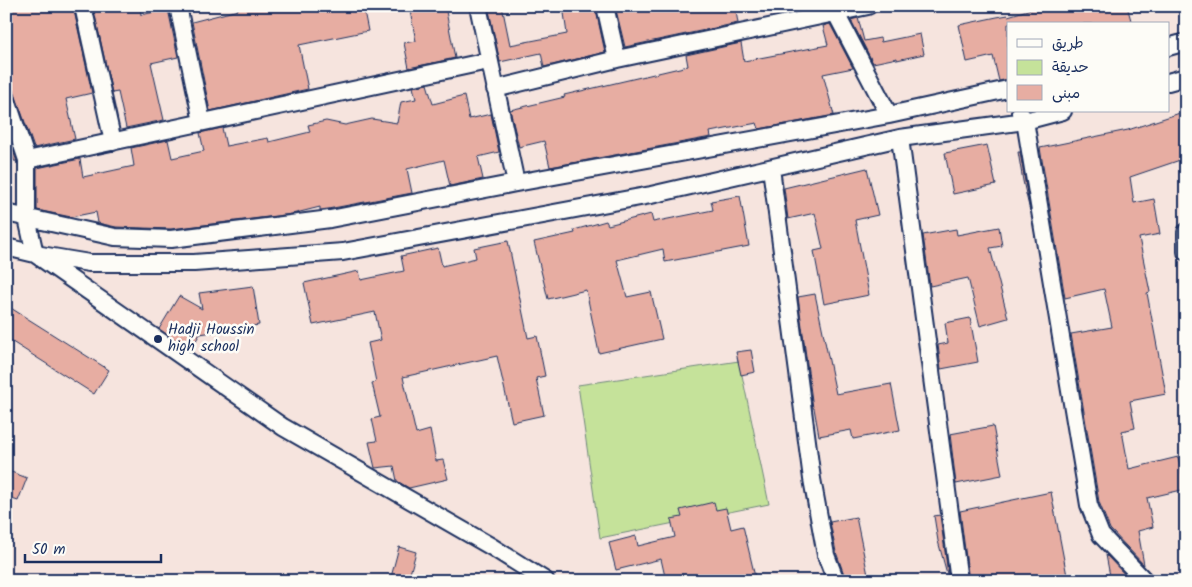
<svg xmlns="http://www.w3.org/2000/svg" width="1192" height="587" viewBox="0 0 1192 587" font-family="Kalam,'Playpen Sans Arabic',sans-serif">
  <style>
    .green { fill: #c5e29a; stroke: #70887c }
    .building { fill: #e7ada2; stroke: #1b2f5e }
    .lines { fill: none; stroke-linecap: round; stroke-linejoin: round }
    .minor-casing { stroke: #1b2f5e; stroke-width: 20 }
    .minor { stroke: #fdfcf7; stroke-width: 16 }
    .poi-dot { fill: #1b2f5e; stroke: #fdfcf7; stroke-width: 2 }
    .labels { text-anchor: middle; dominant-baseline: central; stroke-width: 5; stroke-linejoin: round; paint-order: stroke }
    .poi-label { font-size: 15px; fill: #1b2f5e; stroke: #fdfcf7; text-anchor: start }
  </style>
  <rect width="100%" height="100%" fill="#f6e4de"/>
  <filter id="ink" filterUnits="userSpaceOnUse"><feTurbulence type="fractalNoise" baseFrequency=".02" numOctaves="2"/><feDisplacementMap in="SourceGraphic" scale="10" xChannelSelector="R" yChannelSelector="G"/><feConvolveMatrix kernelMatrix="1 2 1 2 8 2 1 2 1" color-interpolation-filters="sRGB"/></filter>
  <g filter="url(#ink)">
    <path class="green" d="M739,361l30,143 -169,34 -22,-153z"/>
    <path class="building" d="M6,6h67l19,87 -26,6 9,40 -41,9 -19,-54 -3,-5 -6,-2z
      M93,6h47l1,9 27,-6 10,48 -27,6 13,57 -38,8 -8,-36 -6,1z
      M237,6h126l5,25 -69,14 9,44 -98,22 -18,-89 46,-12z
      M409,6h36l10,52 -46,10 -5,-25 12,-2z
      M488,6h14l8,39 57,-11 -4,-28h32l10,46 -61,15 -3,-14 -41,9z
      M615,6h120l3,17 -113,24z
      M1041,6h86l5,18h-124v55l-9,2 -6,-25 -26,6 -8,-37 38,-8 11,-2v1z
      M858,18l6,23 16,-3 1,4 39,-8 4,20 -27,6v-2l-24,5 -22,-43z
      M830,24l23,44 -30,6 11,41 -75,14 -2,-6 -47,9 1,5 -161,30 -6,-26 -25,6 -9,-37 55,-13 -1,-2 124,-29 -2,-11 55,-12 3,18 84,-16 -5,-19z
      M427,84l6,20 31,-8 5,23 22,-5 8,38 -21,5 5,22 -33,7 -6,-26 -37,9 5,24 -84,16 -8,1v-3l-28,7 -121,15 -55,-2 -18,-4 -2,-11 -25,5 -34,-7v-42l43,-9 3,18 51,-11 -3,-18 37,-8 4,18 32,-7 -4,-18 22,-5 4,18 42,-8 1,4 41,-10 -2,-7 18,-4 19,4 27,-6 25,4 4,-21 15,-3 -3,-12z
      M1186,111v47l-56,19 4,26 20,-4 6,35 -21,4 11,54 -3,1 19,101 -36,7 5,27 -13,3 7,38 49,-12 8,32 -39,9 6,29 -15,4 6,34 -34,-36 -11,-27 -28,-168 41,-7 -8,-38 -39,9 -25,-150 88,-18z
      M6,129l11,33v2l-1,-3h-2l-3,-15 -5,1z
      M987,145l9,40 -43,9 -8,-41z
      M1018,152h2l10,59 -7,-30z
      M867,168l11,47 -23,5 14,75 -45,9 -10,-53 9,-2 -8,-36 -27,6 -4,-31z
      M740,196l9,50 -84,16 -2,-13 -46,11 10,37 24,-5 11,47 -63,14 -13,-63 -38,9 -14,-57 41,-9 -1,-3 32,-9 2,4 43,-11 2,8 60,-12 -2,-9z
      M999,227l3,19 -12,2 18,70 -28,8 -12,-48 -38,8 -7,-51 33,-6 1,6z
      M508,241l20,97 9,-2 8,40 -9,2 8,37 -32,7 -15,-66 -94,21 13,57 14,-4 6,31 7,-1 5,19 -39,9 -12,-7 -3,-15 -19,2 -6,-26 8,-1 -5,-22 8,-2 -8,-34 4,-1 -8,-39 13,-3 -6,-28 -62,13 -9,-42 55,-12 2,9 43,-9 -3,-15 37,-8 4,18 34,-8 -2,-10z
      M253,286l6,39 -59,9 -10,16 -31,-21 20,-33 23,13 -3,-16z
      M815,294l21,100 55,-10 9,46 -47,9 -2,-9 -32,6 -5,-28h-1l-15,-111z
      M6,305l103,65 -15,24 -88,-56z
      M970,318l8,44 -37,7 -3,-24 10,-2 -3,-20z
      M751,350l4,22 -14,3 -5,-23z
      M993,426l9,49 -46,9 -6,-50z
      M6,470l21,8 -9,23 -12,-4z
      M1051,492l17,89h-99l-9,-70z
      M714,502l2,8 10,-2 5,21 12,-3 13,55h-90l-5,-22 -45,11 -7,-27 27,-7 2,10 37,-9 -4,-18 11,-2 -2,-7z
      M940,515l9,66 -11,-40 -4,-25z
      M856,517l12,58 -22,5 -10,-28 -6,-30z
      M399,547l17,5 -8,29h-18z
      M1106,555l25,26h-20z"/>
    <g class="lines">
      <defs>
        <path id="minor" d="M83,6l30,136
          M178,6l24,116
          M478,6l38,177
          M605,6l12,53
          M832,6l57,109
          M1168,47l18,-5
          M1168,82l18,-5
          M495,89l122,-30 251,-53
          M6,97l21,63v58l8,36 248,173 209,120 54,34
          M1020,113l5,8 64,384 12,30 44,46
          M900,138l59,443
          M27,160l461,-99
          M771,168l41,311 14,76 10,26
          M6,213l109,24 56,2 159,-20 186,-36 373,-68 119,-26
          M1186,232v20
          M6,247l29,7 54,9h105l149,-11 308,-57 249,-57 125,-17 38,-10"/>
      </defs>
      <use href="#minor" class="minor-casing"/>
      <use href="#minor" class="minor"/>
    </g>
  </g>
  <circle class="poi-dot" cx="158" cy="339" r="5"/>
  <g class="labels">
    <g class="poi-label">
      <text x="168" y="330">Hadji Houssin<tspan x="168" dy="17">high school</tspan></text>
    </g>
  </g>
  <rect width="1192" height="587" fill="none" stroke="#fdfcf7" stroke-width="25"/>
  <rect x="12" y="12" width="1167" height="562" fill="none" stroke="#1b2f5e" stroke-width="2" filter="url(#ink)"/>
  <rect x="1007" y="22" width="162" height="90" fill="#fdfcf7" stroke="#a3aaba"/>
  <rect x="1017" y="39" width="25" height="8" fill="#fdfcf7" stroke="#a3aaba"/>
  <text x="1052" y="48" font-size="15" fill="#1b2f5e">طريق</text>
  <rect x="1017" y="60" width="25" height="15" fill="#c5e29a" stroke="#a3aaba"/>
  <text x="1052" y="72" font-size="15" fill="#1b2f5e">حديقة</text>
  <rect x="1017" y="85" width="25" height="15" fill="#e7ada2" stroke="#a3aaba"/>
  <text x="1052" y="98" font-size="15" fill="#1b2f5e">مبنى</text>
  <path d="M25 554v8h136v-8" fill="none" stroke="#1b2f5e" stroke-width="2.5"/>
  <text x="32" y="554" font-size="15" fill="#1b2f5e" stroke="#fdfcf7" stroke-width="4" paint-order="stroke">50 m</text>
</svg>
